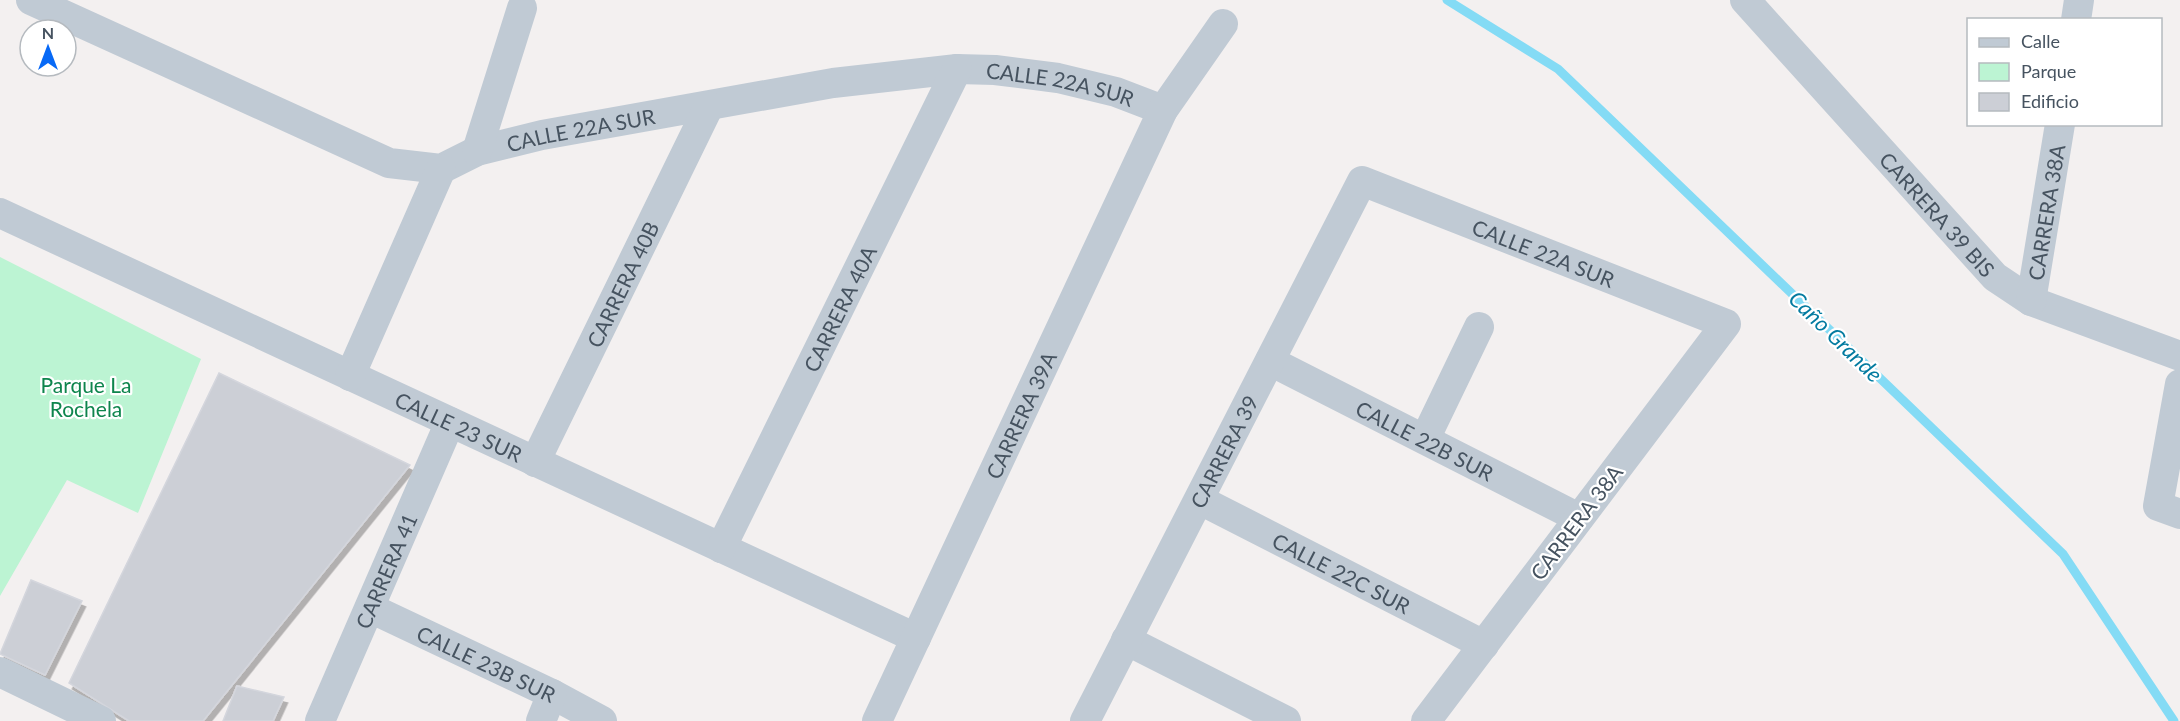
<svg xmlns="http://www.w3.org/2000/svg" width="2180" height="721" viewBox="0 0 2180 721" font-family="Lato,sans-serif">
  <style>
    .green { fill: #bcf4d3 }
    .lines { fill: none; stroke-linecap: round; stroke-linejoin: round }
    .stream { stroke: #84dbf5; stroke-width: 9 }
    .building { fill: #cccfd6; stroke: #d4d6dd; stroke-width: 1.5; filter: url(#shadow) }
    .minor { stroke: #c0cad4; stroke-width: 30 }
    .labels { text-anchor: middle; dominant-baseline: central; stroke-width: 4.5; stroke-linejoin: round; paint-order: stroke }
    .street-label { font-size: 21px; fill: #465360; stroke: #fff }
    .park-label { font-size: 21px; fill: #0e854d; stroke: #fff }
    .water-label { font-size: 22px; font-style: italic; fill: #037ba0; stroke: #fff }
  </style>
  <defs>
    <filter id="shadow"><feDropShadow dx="3.5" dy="6" stdDeviation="0" flood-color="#0004"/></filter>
  </defs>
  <rect width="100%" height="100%" fill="#f3f0f0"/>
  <path class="green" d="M0,257l201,102 -63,154 -71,-33 -67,116z"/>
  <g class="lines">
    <path class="stream" d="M1447,0l111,69 505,485 111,167"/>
  </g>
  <path class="building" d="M219,373l191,92 -207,256h-74l-60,-38z
    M31,580l51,21 -37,74 -45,-21z
    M237,686l47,11 -11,24h-50z"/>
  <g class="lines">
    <g class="minor">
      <path id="s1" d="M31,0l358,163 52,6 36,-18 65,-16 291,-52 124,-14 38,1 63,8 58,14 47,18"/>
      <path id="s2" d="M1745,0l250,277 36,24 149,55"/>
      <path d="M2076,20l3,-20"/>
      <path d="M477,151l45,-143"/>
      <path id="s3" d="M0,213l916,425"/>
      <path id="s4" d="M2031,301l29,-177"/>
      <path id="s5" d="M1270,361l309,157"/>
      <path d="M350,376l91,-207"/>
      <path d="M2180,384l-22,122 22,8"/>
      <path d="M1425,439l54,-112"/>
      <path id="s6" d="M535,462l174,-356"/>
      <path id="s7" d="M1200,500l284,145"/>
      <path id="s8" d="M721,548l236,-479"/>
      <path id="s9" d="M370,608l182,86 50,27"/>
      <path d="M1126,640l160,81"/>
      <path d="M0,672l101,49"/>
      <path id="s10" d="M320,721l130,-299"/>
      <path d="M541,721l11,-27"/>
      <path id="s11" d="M877,721l286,-611 60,-86"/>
      <path id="s12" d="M1085,721l277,-540 364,143 -300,397"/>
    </g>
  </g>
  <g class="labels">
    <g class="street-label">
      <text stroke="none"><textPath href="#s1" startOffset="1078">CALLE 22A SUR</textPath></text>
      <text stroke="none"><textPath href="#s1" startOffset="592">CALLE 22A SUR</textPath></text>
      <text stroke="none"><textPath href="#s2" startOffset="288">CARRERA 39 BIS</textPath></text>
      <text stroke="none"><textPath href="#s4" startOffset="90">CARRERA 38A</textPath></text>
      <text stroke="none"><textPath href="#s12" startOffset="802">CALLE 22A SUR</textPath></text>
      <text stroke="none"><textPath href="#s6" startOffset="198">CARRERA 40B</textPath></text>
      <text stroke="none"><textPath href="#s8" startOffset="267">CARRERA 40A</textPath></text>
      <text stroke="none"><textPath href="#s11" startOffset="338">CARRERA 39A</textPath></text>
      <text stroke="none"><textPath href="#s3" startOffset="506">CALLE 23 SUR</textPath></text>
      <text stroke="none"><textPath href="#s5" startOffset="174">CALLE 22B SUR</textPath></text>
      <text stroke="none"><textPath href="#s12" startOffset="303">CARRERA 39</textPath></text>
      <text transform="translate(1576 522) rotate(-53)">CARRERA 38A</text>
      <text stroke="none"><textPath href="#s10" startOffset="164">CARRERA 41</textPath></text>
      <text stroke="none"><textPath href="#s7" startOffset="159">CALLE 22C SUR</textPath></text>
      <text stroke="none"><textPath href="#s9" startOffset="129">CALLE 23B SUR</textPath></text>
    </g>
    <g class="park-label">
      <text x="86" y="384">Parque La<tspan x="86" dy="24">Rochela</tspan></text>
    </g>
    <g class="water-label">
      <text transform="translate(1836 336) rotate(44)">Caño Grande</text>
    </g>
  </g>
  <rect x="1967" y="18" width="195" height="108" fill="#ffffff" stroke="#b5babf" stroke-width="1.5"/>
  <rect x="1979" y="38" width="30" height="9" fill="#c0cad4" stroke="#b5babf" stroke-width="1.5"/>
  <text x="2021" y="48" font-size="18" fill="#465360">Calle</text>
  <rect x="1979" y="63" width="30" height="18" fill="#bcf4d3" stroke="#b5babf" stroke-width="1.5"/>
  <text x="2021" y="78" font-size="18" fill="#465360">Parque</text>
  <rect x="1979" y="93" width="30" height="18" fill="#cccfd6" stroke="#b5babf" stroke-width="1.5"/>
  <text x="2021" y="108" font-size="18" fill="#465360">Edificio</text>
  <g transform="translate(48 48)"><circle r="28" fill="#ffffff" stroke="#b5babf" stroke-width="1.5"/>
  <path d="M0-4.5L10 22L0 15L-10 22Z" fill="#0769f6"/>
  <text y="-9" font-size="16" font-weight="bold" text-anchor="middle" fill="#465360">N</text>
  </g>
</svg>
